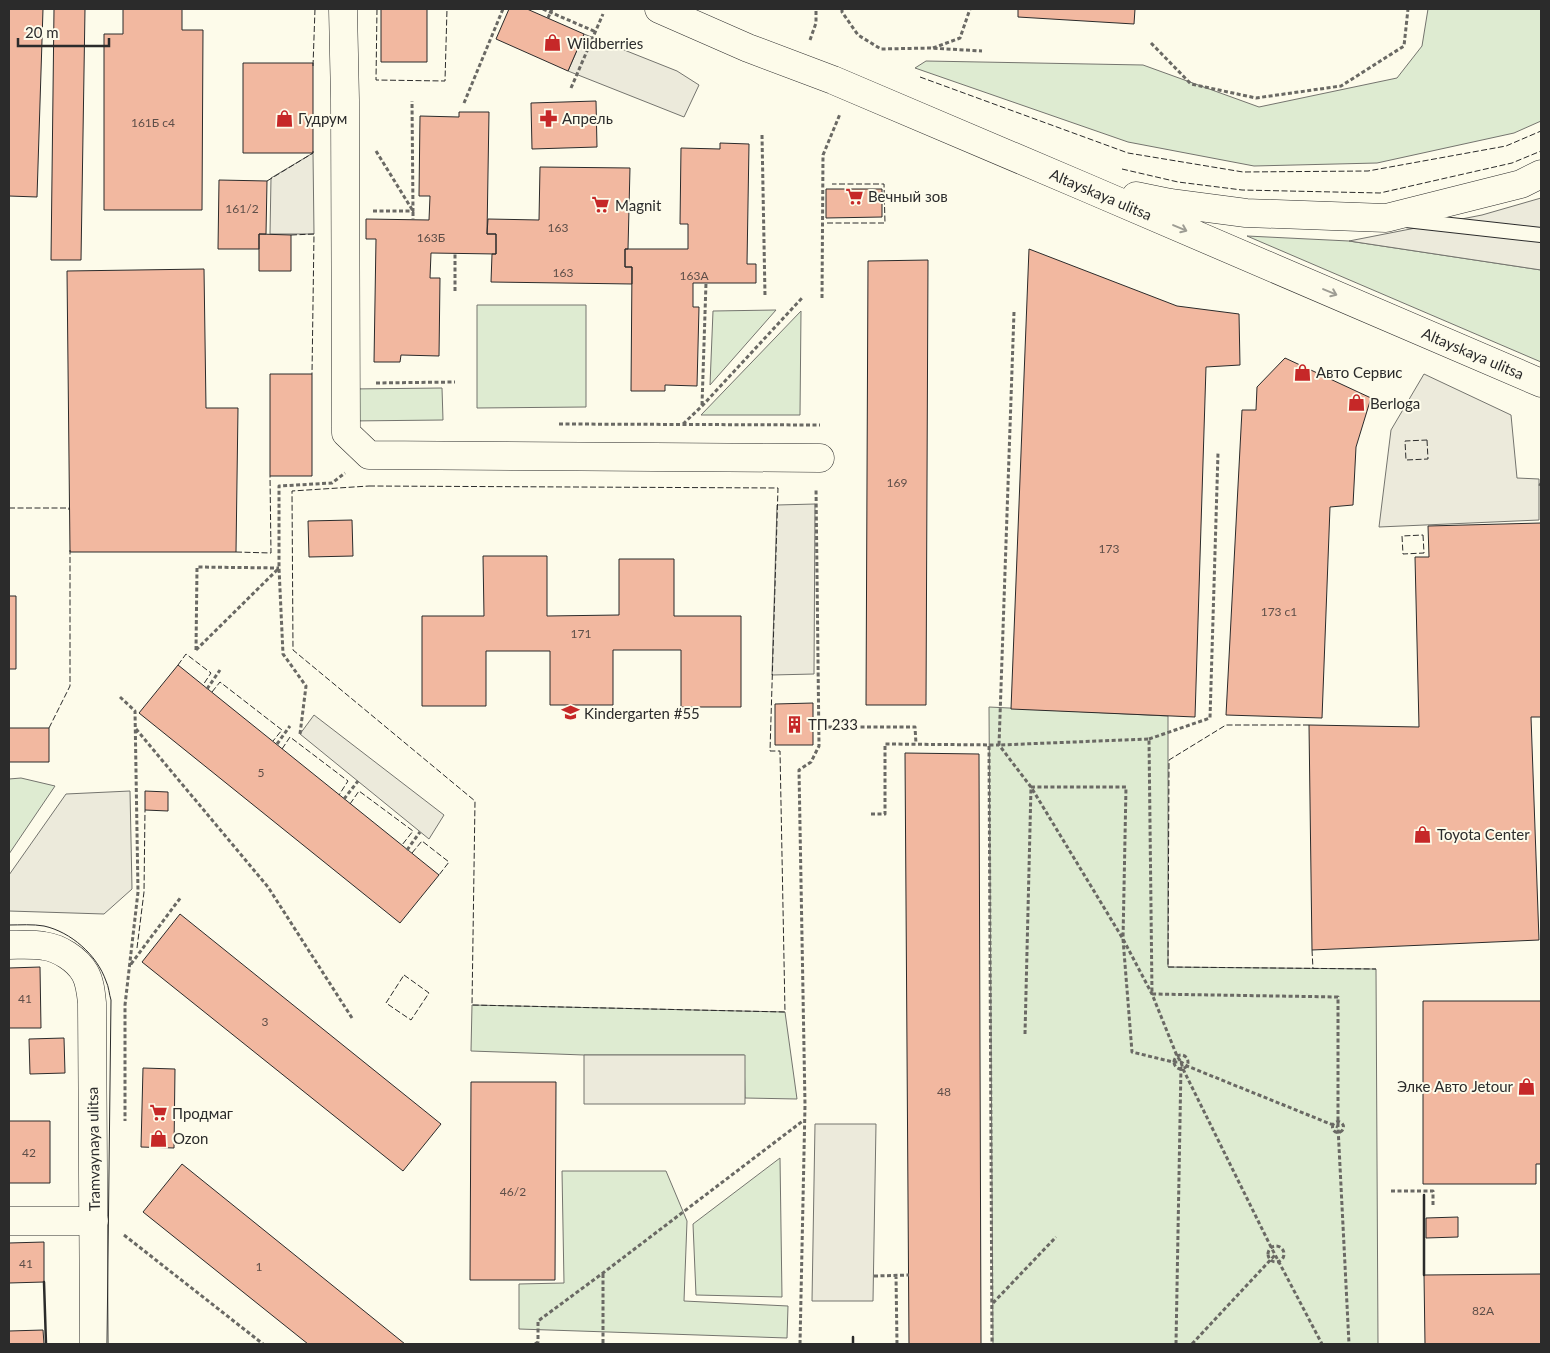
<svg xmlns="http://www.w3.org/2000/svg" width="1550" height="1353" viewBox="0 0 1550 1353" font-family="Lato,sans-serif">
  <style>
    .green { fill: #deebd1; stroke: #74746e }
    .parking { fill: #eceadb; stroke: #74746e }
    .building { fill: #f2b8a0; stroke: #2b2b2b }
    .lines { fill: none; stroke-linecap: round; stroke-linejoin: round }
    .lane-casing { stroke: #2b2b2b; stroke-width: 16 }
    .street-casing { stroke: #2b2b2b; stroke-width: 29 }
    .secondary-casing { stroke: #2b2b2b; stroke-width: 29 }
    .path { stroke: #6a6964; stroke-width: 3; stroke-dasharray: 4 2.5; stroke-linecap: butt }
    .lane { stroke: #fdfbea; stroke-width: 14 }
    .street { stroke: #fdfbea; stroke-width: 28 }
    .secondary { stroke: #fdfbea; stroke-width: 28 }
    .tram { stroke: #2b2b2b; stroke-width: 1 }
    .fence { stroke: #2b2b2b; stroke-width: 1; stroke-dasharray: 6 2.5; stroke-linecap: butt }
    .wall { stroke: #2b2b2b; stroke-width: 2.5 }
    .oneway { stroke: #9e9d94 }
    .labels { text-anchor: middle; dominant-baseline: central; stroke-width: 4; stroke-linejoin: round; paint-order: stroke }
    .number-label { font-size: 12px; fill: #5d4e48 }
    .poi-label { font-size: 15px; fill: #2b2b2b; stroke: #fdfbea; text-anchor: start }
    .street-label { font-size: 15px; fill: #2b2b2b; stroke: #fdfbea }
  </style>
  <rect width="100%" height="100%" fill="#fdfbea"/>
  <path class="green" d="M1428,9h113v112l-27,12 -137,30 -123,3 -126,-24 -213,-74 11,-7 217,4 116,42 138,-29 25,-32z
    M1247,236l102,5 192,29v92z
    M477,305h109v102l-109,1z
    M776,310l-66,75 3,-74z
    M801,311l-1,104h-99z
    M442,388l1,32 -93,1v-32z
    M989,707l179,9v251l208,2 2,375h-385z
    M21,778l34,8 -46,68v-75z
    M472,1005l313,7 12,87 -52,-1 -1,-43h-160l-113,-4z
    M780,1158l2,139 -86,-2 -3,-71z
    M562,1171h104l21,50 -3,80 104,5 -1,32 -268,-9v-45l45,-1z"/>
  <path class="parking" d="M584,34l93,37 22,14 -15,32 -116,-46z
    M313,153l1,81h-44l1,-56z
    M1541,198v72l-192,-29 133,-26z
    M1424,374l87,41 6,63 22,1v41l-160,7 12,-97z
    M815,504l-1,170 -42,1 5,-170z
    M314,715l130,100 -15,24 -129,-105z
    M130,791l2,98 -28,25 -95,-3v-36l57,-81z
    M584,1055h161v49h-161z
    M815,1124h61l-3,177h-61z"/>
  <path class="building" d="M9,9h34l-6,188 -28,-1z
    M54,9h31l-4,251h-30z
    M123,9h59v21h21l-1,180h-98v-176h19z
    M381,9h46v53h-46z
    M509,9h18l57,25 -16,37 -72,-32z
    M1018,9h117l-1,15 -116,-7z
    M243,63h70v90h-70z
    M596,101l1,46 -65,2 -1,-46z
    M459,112h30l-2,122h9v20l-65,-1 -1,25h10l-1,78 -38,-1 -1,7h-26l2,-123h-10v-20l63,1 1,-24h-11l1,-80 39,1z
    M720,143l29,1 -2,120h9v19h-63v24h6l-2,79 -32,-1v6h-34l1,-124h-7v-18h63v-25h-8l1,-76 39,1z
    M540,167l90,1 -2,81h-3v18h7v17l-141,-2 1,-28h4v-20h-9l1,-15 51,1z
    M219,180l48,1 -1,53h-7v15h-41z
    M826,189h56v28l-56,1z
    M259,234l32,1v36h-32z
    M1029,249l148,57 62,8 1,51 -34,2 -11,350 -184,-8z
    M928,260l-2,445h-60l2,-444z
    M204,269l2,139h32l-2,144h-166l-3,-281z
    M1285,358l86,40 -15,49 -3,58 -23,2 -8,211 -96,-3 16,-305h14l1,-23z
    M270,374h42v102h-42z
    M352,520l1,36 -44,1 -1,-36z
    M1541,523v194h-10l8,223 -227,10 -3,-225 110,2 -4,-170h14l-1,-31z
    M483,556h64v60l72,-1v-56h55v57h67v91h-60v-57h-68v55h-63v-54h-64v55h-64v-90h62z
    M9,596h7v73h-7z
    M178,665l261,210 -39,48 -261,-210z
    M813,703v42h-38v-41z
    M9,728h40v34h-40z
    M905,753l74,1 2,590h-72z
    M145,791l23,1v19l-23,-1z
    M180,914l261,210 -38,47 -261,-209z
    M40,967l1,61h-32v-60z
    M1423,1001h118v163h-5v20h-113z
    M64,1038l1,35 -35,1 -1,-35z
    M143,1068l32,1 -1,79 -33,-1z
    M471,1082h85l-1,198h-85z
    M9,1121h41v62h-41z
    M182,1164l93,75 130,105h-97l-165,-132z
    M1458,1217v20l-32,1v-20z
    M44,1242v40l-35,1v-40z
    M1541,1274v70h-116l-1,-69z
    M43,1330l1,14h-35v-13z"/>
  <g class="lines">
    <defs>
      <path id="lane" d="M1406,220l135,15"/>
      <path id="street" d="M343,9l2,91 1,333 23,22 451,3
        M9,945c11,0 23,-1 35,1 15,2 33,13 41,27 5,9 6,20 7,30l2,341
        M9,1221h85"/>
      <path id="secondary" d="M659,9l89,39 85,32 254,108 454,195
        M1136,196l34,7 76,10 140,5 135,-34 20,-10"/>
    </defs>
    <use href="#lane" class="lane-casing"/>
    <use href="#street" class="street-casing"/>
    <use href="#secondary" class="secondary-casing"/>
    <path class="path" d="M543,9l53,23
      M842,9v3l16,23 23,14 50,-1 51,3
      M548,18l4,-9
      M810,40l6,-17v-14
      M1151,43l40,41 65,14 85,-12 63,-40 4,-37
      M933,48l27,-10 10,-29
      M571,88l32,-74
      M464,103l39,-94
      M762,135l3,161
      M376,151l37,60v8
      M373,211h40l-1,-110
      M455,291v-38
      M822,298l1,-143 17,-41
      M1014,312l-15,433 150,-6 3,255 186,3v130l11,217
      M376,383l79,-1
      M702,405l4,-122
      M559,424l261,1
      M683,424l19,-18 100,-108
      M1539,484l2,1
      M196,650l1,-83 82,1
      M196,650l83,-82
      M207,689l13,-19
      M120,697l15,14 3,181 -13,113v116
      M828,727h87l1,17
      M136,729l132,158 84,131
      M300,734l6,-48 -23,-32 -4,-86v-82l53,-3 13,-10
      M1149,739l61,-21 8,-265
      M277,744l13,-18
      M989,746l3,598
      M344,799l14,-18
      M871,814h14v-70l114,1 32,42 92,152 29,55 25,62 4,6 2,7 88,178 51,97
      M407,850l13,-18
      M131,964l50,-67
      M1025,1034l6,-247h95l-3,152 9,113 41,10h8l6,4 151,61
      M1174 1062a7 7 0 1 1 14 0a7 7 0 1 1-14 0Z
      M1332.5 1127a5.5 5.5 0 1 1 11 0a5.5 5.5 0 1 1-11 0Z
      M1391,1191h42v15
      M124,1235l139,109
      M1268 1254a8 8 0 1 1 16 0a8 8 0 1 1-16 0Z
      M603,1274v69
      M896,1275l1,69
      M874,1276l35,-1
      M993,1303l63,-66
      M535,1344l3,-2v-21l65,-48 201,-153
      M800,1344l5,-239 -6,-335 12,-8 8,-16 -3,-258
      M1176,1344l5,-279
      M1192,1344l83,-89"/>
    <use href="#lane" class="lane"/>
    <use href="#street" class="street"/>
    <use href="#secondary" class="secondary"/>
    <path class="tram" d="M9,925c11,0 24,-1 35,1 27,6 53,29 62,55 3,6 3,13 5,19l-4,344"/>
    <path class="fence" d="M377,9l-1,71 69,1 2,-72
      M313,66l2,-57
      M920,77l208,76 115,19 125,-1 138,-25 35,-15
      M1122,169l56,13 64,8 138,3 132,-30 29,-12
      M267,181l46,-28v-2
      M827,223h58l-1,-39h-52
      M291,235l23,-1 -2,140
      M1427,440l1,19 -22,1 -1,-19z
      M369,486l409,2 -8,263h10l5,261 -313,-7 3,-204 -182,-151 -1,-159z
      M9,508h60v2
      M1423,535l1,18 -21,1 -1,-18z
      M236,552l35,1 -1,-77
      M178,665l8,-11 25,19 -8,12
      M212,692l8,-10 62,48 -9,11
      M1309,725h-83l-57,35 -1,207 208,2
      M49,728l21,-42v-136
      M282,749l8,-12 58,44 -9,14
      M350,804l9,-13 54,40 -11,14
      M412,853l10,-12 27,21 -10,13
      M137,948l7,-56 1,-82
      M1312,950l1,19
      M404,975l25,18 -18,27 -25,-17z"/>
    <path class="wall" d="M1424,1195v80
      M44,1282l2,62
      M853,1344v-7"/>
  </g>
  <defs><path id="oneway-shaft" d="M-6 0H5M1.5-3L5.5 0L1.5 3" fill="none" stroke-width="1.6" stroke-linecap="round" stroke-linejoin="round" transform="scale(1.25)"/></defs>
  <g class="oneway">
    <use href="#oneway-shaft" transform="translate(1180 228) rotate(23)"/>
    <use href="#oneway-shaft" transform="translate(1330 292) rotate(23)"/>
  </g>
  <defs>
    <symbol id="shop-bare" viewBox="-9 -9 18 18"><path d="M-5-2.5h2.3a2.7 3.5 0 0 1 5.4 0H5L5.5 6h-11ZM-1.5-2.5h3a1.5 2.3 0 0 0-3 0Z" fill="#c62828" stroke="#fdfbea" stroke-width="2.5" paint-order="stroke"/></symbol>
    <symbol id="pharmacy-bare" viewBox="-9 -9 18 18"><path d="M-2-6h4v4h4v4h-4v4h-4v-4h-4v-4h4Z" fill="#c62828" stroke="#fdfbea" stroke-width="2.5" paint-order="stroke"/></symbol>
    <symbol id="supermarket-bare" viewBox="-9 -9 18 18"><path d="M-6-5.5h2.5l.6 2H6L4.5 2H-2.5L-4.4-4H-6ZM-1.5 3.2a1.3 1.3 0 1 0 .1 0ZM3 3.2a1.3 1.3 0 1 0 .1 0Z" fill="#c62828" stroke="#fdfbea" stroke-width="2.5" paint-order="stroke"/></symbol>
    <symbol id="school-bare" viewBox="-9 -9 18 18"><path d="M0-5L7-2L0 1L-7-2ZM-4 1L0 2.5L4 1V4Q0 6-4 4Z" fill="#c62828" stroke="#fdfbea" stroke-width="2.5" paint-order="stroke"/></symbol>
    <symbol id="building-bare" viewBox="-9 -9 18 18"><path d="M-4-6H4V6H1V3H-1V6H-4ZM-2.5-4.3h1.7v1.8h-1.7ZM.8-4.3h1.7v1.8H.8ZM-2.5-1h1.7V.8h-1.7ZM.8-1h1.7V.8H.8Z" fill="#c62828" stroke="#fdfbea" stroke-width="2.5" paint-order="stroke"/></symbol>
  </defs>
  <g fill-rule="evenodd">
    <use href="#shop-bare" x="540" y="30" width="25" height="25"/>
    <use href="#shop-bare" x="272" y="106" width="25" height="25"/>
    <use href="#pharmacy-bare" x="536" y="106" width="25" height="25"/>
    <use href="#supermarket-bare" x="842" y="184" width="25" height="25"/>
    <use href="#supermarket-bare" x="588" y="192" width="25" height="25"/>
    <use href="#shop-bare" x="1290" y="360" width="25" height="25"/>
    <use href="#shop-bare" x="1344" y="390" width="25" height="25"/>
    <use href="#school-bare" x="558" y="700" width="25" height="25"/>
    <use href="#building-bare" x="782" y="712" width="25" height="25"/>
    <use href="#shop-bare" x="1410" y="822" width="25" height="25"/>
    <use href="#shop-bare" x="1514" y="1074" width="25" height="25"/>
    <use href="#supermarket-bare" x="146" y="1100" width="25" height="25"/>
    <use href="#shop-bare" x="146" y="1126" width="25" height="25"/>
  </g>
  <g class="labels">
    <g class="number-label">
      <text x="153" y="122">161Б с4</text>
      <text x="242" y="208">161/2</text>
      <text x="558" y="227">163</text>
      <text x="431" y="237">163Б</text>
      <text x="563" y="272">163</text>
      <text x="694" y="275">163А</text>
      <text x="897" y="482">169</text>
      <text x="1109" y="548">173</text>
      <text x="1279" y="611">173 с1</text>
      <text x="581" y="633">171</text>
      <text x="261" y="772">5</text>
      <text x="25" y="998">41</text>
      <text x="265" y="1021">3</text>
      <text x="944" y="1091">48</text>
      <text x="29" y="1152">42</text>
      <text x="513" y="1191">46/2</text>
      <text x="26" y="1263">41</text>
      <text x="259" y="1266">1</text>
      <text x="1483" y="1310">82А</text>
    </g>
    <g class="poi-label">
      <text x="567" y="43">Wildberries</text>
      <text x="298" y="118">Гудрум</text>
      <text x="562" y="118">Апрель</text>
      <text x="868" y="196">Вечный зов</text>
      <text x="615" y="205">Magnit</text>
      <text x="1316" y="372">Авто Сервис</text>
      <text x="1370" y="403">Berloga</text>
      <text x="584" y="713">Kindergarten #55</text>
      <text x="808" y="724">ТП 233</text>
      <text x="1437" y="834">Toyota Center</text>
      <text x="1513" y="1086" text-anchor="end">Элке Авто Jetour</text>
      <text x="172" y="1113">Продмаг</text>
      <text x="173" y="1138">Ozon</text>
    </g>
    <g class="street-label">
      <text transform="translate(1101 194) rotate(23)">Altayskaya ulitsa</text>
      <text transform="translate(1473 353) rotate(23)">Altayskaya ulitsa</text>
      <text transform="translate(93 1149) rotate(-91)">Tramvaynaya ulitsa</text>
    </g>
  </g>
  <rect width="1550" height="1353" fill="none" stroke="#2b2b2b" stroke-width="20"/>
  <path d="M18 38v8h91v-8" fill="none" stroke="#2b2b2b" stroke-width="2.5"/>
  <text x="25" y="38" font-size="15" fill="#2b2b2b" stroke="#fdfbea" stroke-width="4" paint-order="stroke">20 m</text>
</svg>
